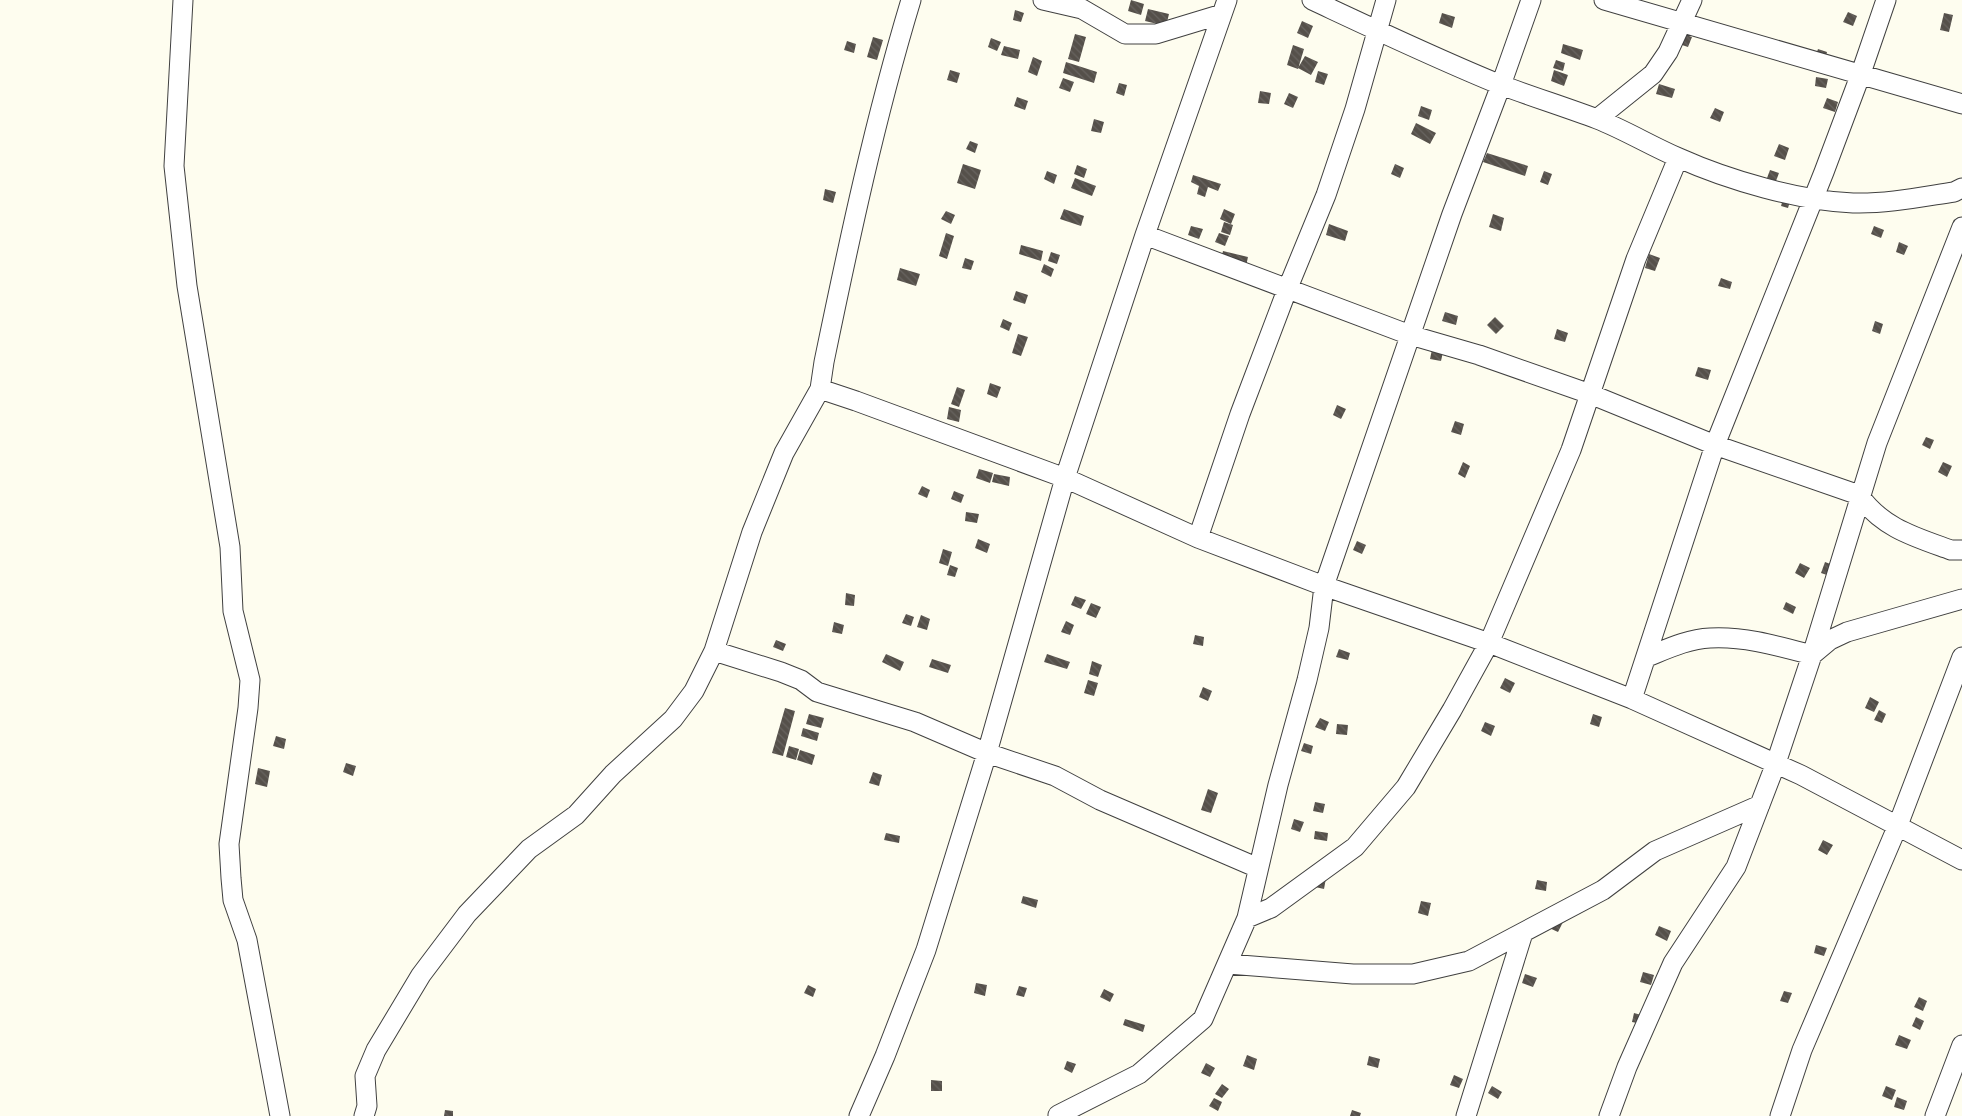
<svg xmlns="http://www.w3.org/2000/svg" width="1962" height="1116" viewBox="0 0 1962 1116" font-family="'Source Serif 4',serif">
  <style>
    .building { fill: url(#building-back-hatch) }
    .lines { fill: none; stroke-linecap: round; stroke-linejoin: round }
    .minor-casing { stroke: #404040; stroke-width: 21 }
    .minor { stroke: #fff; stroke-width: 19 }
  </style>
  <defs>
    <pattern id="building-back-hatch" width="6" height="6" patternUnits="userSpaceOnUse" patternTransform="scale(1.25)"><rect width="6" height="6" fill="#55504a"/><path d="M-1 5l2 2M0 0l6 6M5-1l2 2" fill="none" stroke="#686460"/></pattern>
  </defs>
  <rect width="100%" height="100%" fill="#fefdef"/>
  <path class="building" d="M1131,0l13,4 -3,11 -13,-4z
    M1148,9l21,5 -3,12 -21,-5z
    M1015,10l9,3 -3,9 -8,-2z
    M1848,12l9,4 -4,10 -10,-4z
    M1442,13l13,4 -3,11 -13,-5z
    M1944,13l9,2 -4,17 -9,-2z
    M1302,21l11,5 -5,12 -11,-5z
    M1075,34l11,3 -7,25 -11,-3z
    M1683,34l9,3 -4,10 -9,-3z
    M873,37l10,3 -6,20 -10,-3z
    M991,38l10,4 -4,9 -9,-4z
    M847,41l9,3 -2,9 -10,-3z
    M1563,44l20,6 -3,10 -19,-7z
    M1293,45l11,4 -6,20 -11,-4z
    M1004,46l16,4 -2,9 -17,-4z
    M1818,49l9,3 -3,11 -10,-3z
    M1305,56l13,6 -7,13 -13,-7z
    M1033,57l9,4 -5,15 -9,-4z
    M1556,60l9,3 -2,8 -10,-3z
    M1066,62l31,10 -3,11 -31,-10z
    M950,70l10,3 -3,10 -10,-3z
    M1554,70l14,5 -4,11 -13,-5z
    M1318,71l10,3 -4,11 -9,-3z
    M1816,77l12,2 -2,9 -11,-2z
    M1063,78l11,4 -4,10 -11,-4z
    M1119,83l8,2 -3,11 -8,-3z
    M1659,84l16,5 -3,9 -16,-4z
    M1260,91l11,2 -2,11 -11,-1z
    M1289,93l9,4 -5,11 -9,-4z
    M1017,97l11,4 -3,9 -11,-4z
    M1827,98l11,4 -3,10 -12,-4z
    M1421,106l11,4 -3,10 -11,-4z
    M1715,108l9,4 -4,10 -10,-4z
    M1094,119l10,3 -3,11 -10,-2z
    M1416,123l20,10 -6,11 -19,-10z
    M970,141l8,3 -3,9 -9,-4z
    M1779,144l10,4 -4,12 -11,-4z
    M1487,153l41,13 -3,10 -42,-14z
    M963,164l18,6 -6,19 -18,-6z
    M1395,164l9,4 -4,10 -9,-4z
    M1077,165l10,4 -3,9 -10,-4z
    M1770,170l9,3 -3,8 -9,-3z
    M1047,171l10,4 -3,9 -10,-5z
    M1544,171l8,3 -4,11 -8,-3z
    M1193,175l28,9 -3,7 -10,-4 -3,10 -8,-3 2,-8 -8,-4z
    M1075,178l21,8 -4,10 -21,-8z
    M825,189l11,3 -3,11 -10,-3z
    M1785,192l7,3 -4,13 -7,-2z
    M1064,209l20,7 -3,10 -21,-7z
    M1224,209l11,5 -4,10 -11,-5z
    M946,211l9,4 -4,9 -10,-5z
    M1493,214l11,4 -3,13 -12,-4z
    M1224,222l9,3 -3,10 -9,-3z
    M1329,224l19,7 -3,10 -19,-6z
    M1191,226l12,3 -4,10 -11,-4z
    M1874,226l10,4 -3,8 -10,-4z
    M946,233l8,3 -7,23 -8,-3z
    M1219,233l10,3 -4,10 -10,-4z
    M1899,242l9,4 -4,9 -8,-3z
    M1021,245l22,6 -2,10 -22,-7z
    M1223,251l25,6 -2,9 -25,-7z
    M1051,252l9,3 -3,9 -9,-3z
    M1649,254l11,4 -5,13 -10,-3z
    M965,258l9,3 -3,9 -9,-2z
    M1044,264l10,5 -3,8 -10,-5z
    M900,268l20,6 -4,12 -19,-6z
    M1721,278l11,4 -2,7 -12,-3z
    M1016,291l12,4 -3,9 -12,-4z
    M1445,312l13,4 -2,9 -14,-4z
    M1495,317l9,9 -8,8 -9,-9z
    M1003,319l9,4 -3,8 -9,-4z
    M1875,321l8,3 -3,10 -8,-3z
    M1557,329l11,4 -3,9 -11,-3z
    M1018,334l10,3 -7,19 -9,-3z
    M1434,340l11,3 -4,18 -11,-2z
    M1698,367l13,3 -3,10 -13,-4z
    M990,383l11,4 -4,11 -10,-4z
    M957,387l8,3 -6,17 -8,-3z
    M1337,405l9,4 -5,10 -8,-4z
    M949,407l12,3 -2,12 -12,-3z
    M1455,421l9,3 -3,11 -10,-3z
    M1926,437l8,3 -4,9 -8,-4z
    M1463,462l7,4 -5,12 -7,-4z
    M1943,462l9,4 -5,11 -9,-5z
    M979,469l14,4 -3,10 -14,-5z
    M994,474l16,3 -1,9 -17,-4z
    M922,486l8,4 -3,8 -9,-4z
    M954,491l10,4 -3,8 -10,-4z
    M966,512l13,2 -2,9 -12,-2z
    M978,539l12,5 -3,9 -12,-5z
    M1357,541l9,4 -4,9 -9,-4z
    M943,549l9,3 -4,14 -9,-3z
    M1825,562l8,3 -3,11 -9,-3z
    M1800,563l10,5 -6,10 -9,-5z
    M950,565l8,3 -3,9 -8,-2z
    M846,593l9,2 -1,11 -9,-1z
    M1075,596l11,4 -5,9 -10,-4z
    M1786,602l10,5 -3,7 -10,-5z
    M1091,603l10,4 -5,11 -10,-4z
    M906,614l8,3 -3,9 -9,-3z
    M921,615l9,4 -3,11 -10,-3z
    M1066,621l8,4 -4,10 -9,-3z
    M834,622l10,3 -2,9 -10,-2z
    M1195,635l9,2 -1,9 -10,-2z
    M776,640l10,4 -3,7 -10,-4z
    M1339,649l11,4 -2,7 -12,-3z
    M886,654l18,8 -4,9 -18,-9z
    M1047,654l23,8 -3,7 -23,-7z
    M932,659l19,6 -3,8 -19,-6z
    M1092,661l10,4 -4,12 -9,-3z
    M1505,678l10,5 -5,10 -10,-5z
    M1088,680l10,3 -4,13 -10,-3z
    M1203,687l9,4 -4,10 -9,-4z
    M1870,697l9,5 -5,10 -9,-4z
    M785,708l10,3 -12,45 -11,-3z
    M1879,710l7,4 -4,9 -8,-3z
    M809,714l15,4 -3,10 -15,-4z
    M1593,714l9,3 -3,10 -9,-3z
    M1320,718l9,4 -4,9 -10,-4z
    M1485,722l10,4 -4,10 -10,-5z
    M1337,724l11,1 -1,10 -11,-1z
    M803,728l16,5 -2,8 -16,-5z
    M276,736l10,3 -2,10 -11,-3z
    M1304,743l9,3 -2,8 -10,-3z
    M789,746l10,3 -3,11 -10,-3z
    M800,750l15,5 -3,10 -15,-5z
    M346,763l10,3 -3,10 -10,-4z
    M258,768l12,3 -3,16 -12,-3z
    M873,772l9,3 -3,11 -10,-3z
    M1208,789l10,4 -7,20 -10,-3z
    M1315,802l10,2 -2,9 -10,-2z
    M1294,819l10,3 -4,10 -9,-3z
    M1315,831l13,2 -1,8 -13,-2z
    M886,833l14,3 -1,7 -15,-3z
    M1823,840l10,5 -6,10 -9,-5z
    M1326,878l-2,11 -13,-3z
    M1537,880l10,2 -1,9 -11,-2z
    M1023,896l15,4 -2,8 -15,-5z
    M1421,901l10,2 -3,13 -10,-3z
    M1551,917l12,5 -5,10 -11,-5z
    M1659,926l12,5 -4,10 -12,-6z
    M1816,945l11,3 -3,8 -10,-3z
    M1643,972l11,3 -3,10 -11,-3z
    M1525,974l12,4 -4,9 -11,-4z
    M976,983l11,2 -2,11 -11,-3z
    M808,985l8,4 -3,8 -9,-4z
    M1019,986l8,2 -3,9 -8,-2z
    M1104,989l10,5 -4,8 -10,-5z
    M1784,991l8,2 -4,10 -8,-2z
    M1919,997l8,4 -4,10 -9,-4z
    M1634,1013l11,3 -3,8 -10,-2z
    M1916,1017l8,4 -4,9 -8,-4z
    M1125,1019l20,6 -2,7 -20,-7z
    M1899,1035l12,5 -4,9 -12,-4z
    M1247,1055l10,4 -3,11 -11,-4z
    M1369,1056l11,3 -2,9 -11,-3z
    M1067,1061l9,3 -4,9 -8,-4z
    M1206,1063l9,5 -5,9 -9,-4z
    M1454,1075l9,4 -4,9 -9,-3z
    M931,1080l11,1v10h-11z
    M1222,1084l7,5 -7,9 -7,-4z
    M1492,1086l10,6 -4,7 -10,-6z
    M1886,1086l10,4 -4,10 -10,-4z
    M1897,1097l10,4 -3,9 -10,-3z
    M1214,1098l8,4 -4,9 -9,-5z
    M445,1110l8,1v5h-9z
    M1352,1110l9,3 -1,3h-10z"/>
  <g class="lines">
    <defs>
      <path id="minor" d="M183,0l-9,166 13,120 43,261 3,64 17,69 -2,28 -19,136 2,34 2,22 14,40 33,176
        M911,0c-36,119 -62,241 -87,362l-4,27 36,12 209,77 133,60 126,48 165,57 143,56 169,76 161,85
        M1043,0l39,9 43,25h31l66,-20
        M1312,0c62,29 125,59 189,85 32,12 64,22 96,34 28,11 54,27 82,39 49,22 121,43 174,45 34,1 68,-6 101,-11l8,-4
        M1604,0l358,104
        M1597,119l56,-45 15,-22 24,-52
        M1145,235l265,100 69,20 111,39 125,51 144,50c23,33 56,42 92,55h11
        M1198,538l42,-124 47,-124 39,-95 29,-86 31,-109
        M714,651l67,21 20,8 16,12 98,30 72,31 68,23 45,24 158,68
        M1647,657c20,-8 41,-18 63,-19 34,-2 68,8 102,17l18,-15 17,-8 115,-33
        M1632,699l83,-254 109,-273 36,-96 26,-76
        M1247,918l24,-10 84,-61 51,-60 46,-77 37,-67 82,-193 65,-191 42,-101
        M1228,964l125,10h60l56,-13 134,-71 52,-39 105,-46
        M1058,1115l81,-41 64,-55 44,-101 31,-133 29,-105 12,-52 5,-42 128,-372 49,-129 30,-85
        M364,1116l3,-10 -2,-30 11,-26 45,-75 46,-61 62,-65 47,-34 37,-41 60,-55 21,-28 20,-40 38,-119 32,-79 36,-64
        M859,1116l26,-60 41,-106 61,-197 78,-275 80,-243 82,-235
        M1466,1116l57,-183
        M1609,1116l18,-49 46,-104 63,-96 40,-104 36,-108 65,-212 85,-216
        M1780,1116l22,-66 96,-225 64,-168
        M1935,1116l27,-71"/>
    </defs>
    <use href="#minor" class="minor-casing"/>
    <use href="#minor" class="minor"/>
  </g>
</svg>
